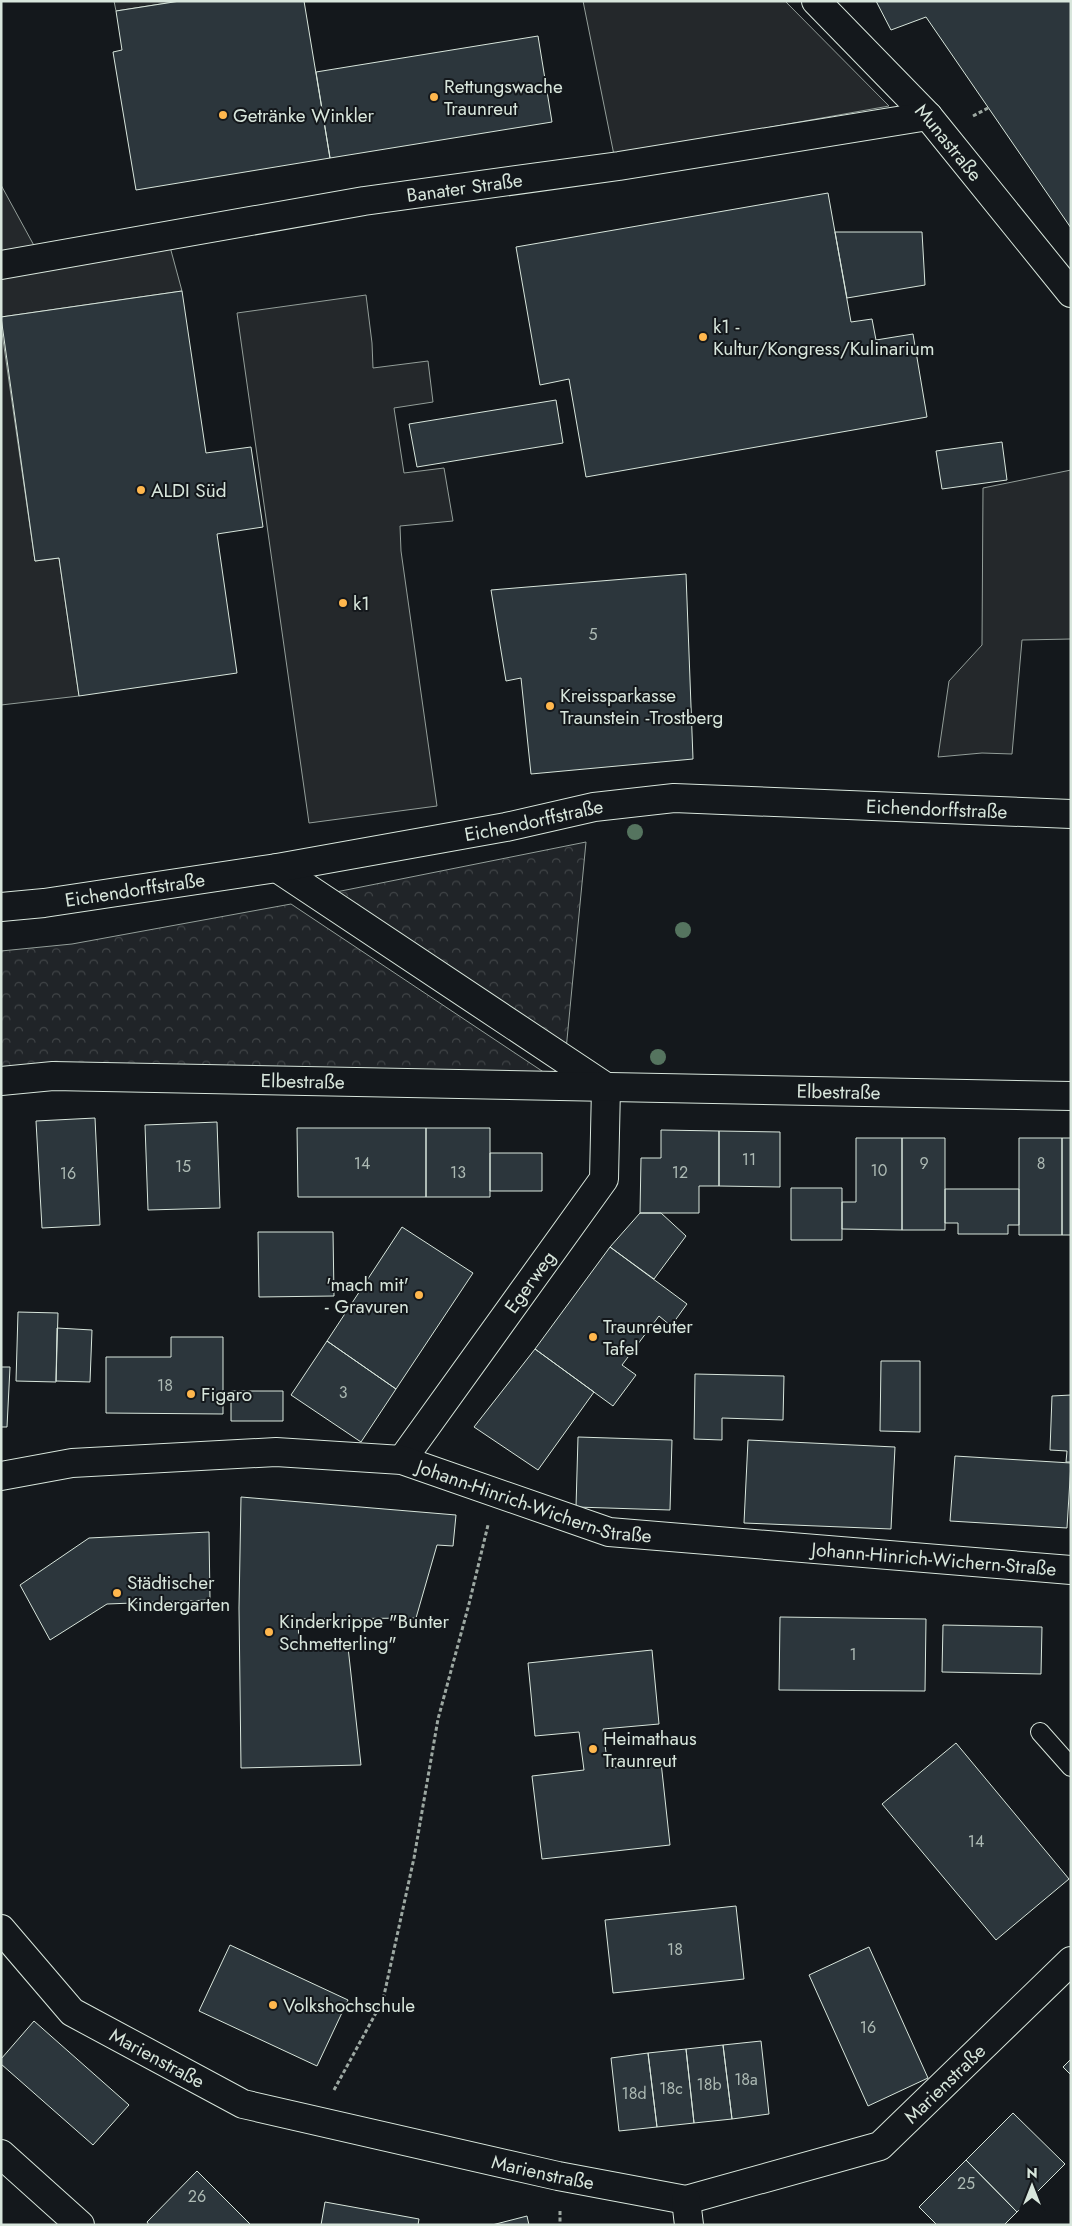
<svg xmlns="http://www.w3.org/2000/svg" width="1072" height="2226" viewBox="0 0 1072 2226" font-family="Jost,sans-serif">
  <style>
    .forest { fill: url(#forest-crowns); stroke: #939e99 }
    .parking { fill: #24282b; stroke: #939e99 }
    .building { fill: #2c363c; stroke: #d8e6dc }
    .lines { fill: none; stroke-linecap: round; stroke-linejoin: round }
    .lane-casing { stroke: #d8e6dc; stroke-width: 20 }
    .street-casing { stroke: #d8e6dc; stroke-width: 30 }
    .path { stroke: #9da8a2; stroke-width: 3; stroke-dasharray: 4 2.5; stroke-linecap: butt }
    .lane { stroke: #14181c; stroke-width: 18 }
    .street { stroke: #14181c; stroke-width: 28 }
    .tree { fill: #55745f }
    .poi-dot { fill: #ffb74d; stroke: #14181c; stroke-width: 2 }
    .labels { text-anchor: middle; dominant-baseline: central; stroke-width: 4; stroke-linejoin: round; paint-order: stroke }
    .number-label { font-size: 16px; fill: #adbab4 }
    .poi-label { font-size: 19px; fill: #d8e6dc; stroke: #14181c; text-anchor: start }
    .street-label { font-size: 19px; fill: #d8e6dc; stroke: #14181c }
  </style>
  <defs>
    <pattern id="forest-crowns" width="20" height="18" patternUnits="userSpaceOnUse" patternTransform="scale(1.25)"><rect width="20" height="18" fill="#202428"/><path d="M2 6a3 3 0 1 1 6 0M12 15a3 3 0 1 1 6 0" fill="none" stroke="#404447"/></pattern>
  </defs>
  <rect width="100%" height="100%" fill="#14181c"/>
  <path class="forest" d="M586,842l-20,208 -235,-157z
    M291,904l263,175 -553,-4v-124l71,-7z"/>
  <path class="parking" d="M114,1h66l-64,10z
    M583,1h202l104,105 -275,49z
    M1,185l36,66 129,-19 16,59 -181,26z
    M366,295l6,48 1,25 55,-7 5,41 -39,6 10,65 40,-5 9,53 -53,5 1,25 36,255 -128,17 -72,-510z
    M1,326l34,235 24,-3 20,138 -78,9z
    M1071,470v169l-49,1 -10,114 -30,-1 -44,4 11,-76 33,-36 1,-157z"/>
  <path class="building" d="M180,1h124l26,157 -194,32 -23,-138 9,-2 -6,-39z
    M876,1h195v227l-145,-211 -35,13z
    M538,36l14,86 -222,36 -14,-86z
    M828,193l23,129 21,-3 4,21 37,-6 14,83 -341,60 -17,-98 -29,6 -24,-138z
    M835,232h87l3,53 -78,13z
    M182,291l24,162 45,-6 12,80 -46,7 20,139 -158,23 -20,-138 -24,3 -34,-244z
    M556,400l7,43 -146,24 -8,-43z
    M1002,442l5,38 -65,9 -6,-38z
    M686,574l7,185 -162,15 -10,-96 -15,3 -15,-91z
    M95,1118l5,107 -58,3 -6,-107z
    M217,1122l3,86 -72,2 -3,-85z
    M297,1128h129v69h-128z
    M426,1128h64v69h-64z
    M661,1130l58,1v55h-20v27h-59l1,-55h20z
    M719,1131l61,1v55l-61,-1z
    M856,1138h46v92l-60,-1v-27h14z
    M902,1138h43v92h-43z
    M1019,1138h43v97h-43z
    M1062,1138h9v97h-9z
    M490,1153h52v38h-52z
    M791,1188h51v52h-51z
    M945,1189h74v36h-11v9h-50v-11h-13z
    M640,1213h21l25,23 -32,43 -44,-32z
    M402,1227l71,46 -77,116 -69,-48z
    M258,1232h75l1,64 -75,1z
    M610,1247l77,57 -16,22 -12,-10 -37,49 14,10 -23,31 -78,-57z
    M18,1312l40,1 -2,69 -40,-1z
    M57,1328l35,2 -2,52 -34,-1z
    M171,1337h52v77l-117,-1v-56h65z
    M327,1341l69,48 -35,53 -70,-47z
    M535,1349l59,43 -56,78 -64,-43z
    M881,1361h39v71l-40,-1z
    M1,1367h9l-3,60h-6z
    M695,1374l89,2 -1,44 -61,-2v22l-28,-1z
    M231,1391h52v30h-52z
    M1071,1395v67h-5l1,-11 -17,-1 2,-54z
    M578,1437l94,3 -2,70 -94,-3z
    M748,1440l147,7 -4,82 -147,-6z
    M955,1456l116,7 -4,65 -117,-7z
    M241,1497l215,18 -3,31 -16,-1 -21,73 -118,1 1,26 49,2 13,118 -120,3 -2,-160z
    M209,1532l1,68 -103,4 -57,36 -30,-55 69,-47z
    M780,1617l146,2 -1,72 -146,-1z
    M943,1625l99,2 -1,47 -99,-2z
    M652,1650l7,74 -56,5 5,39 53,-6 9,83 -128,14 -10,-83 52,-6 -5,-38 -44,4 -7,-73z
    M956,1743l113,136 -73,61 -114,-136z
    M736,1906l8,73 -131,14 -8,-73z
    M230,1945l118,55 -31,66 -118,-55z
    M869,1947l59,131 -60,28 -59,-131z
    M34,2021l95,84 -36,40 -92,-81v-5z
    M761,2041l8,73 -37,5 -9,-74z
    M723,2045l9,74 -38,4 -8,-74z
    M686,2049l8,74 -37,4 -9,-74z
    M648,2053l9,74 -38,4 -8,-73z
    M1071,2059v16l-8,-8z
    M1013,2113l52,51 -48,48 -51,-52z
    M966,2160l51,52 -13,13h-67l-18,-18z
    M197,2171l54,54h-102l-2,-3z
    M325,2202l94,17 -1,6h-97z
    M527,2216l2,9h-37z"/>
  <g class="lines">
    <defs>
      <path id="lane" d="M1040,1732l31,35"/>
      <g id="street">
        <path id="s1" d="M816,1l112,115 143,177"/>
        <path id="s2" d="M1,265l363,-64 255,-35 309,-50"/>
        <path d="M277,868l329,219 -2,92 -202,281"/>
        <path id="s3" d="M1,907l43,-4 233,-35 229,-41 88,-20 80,-9 397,16"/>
        <path id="s4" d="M1,1081l52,-5 1018,20"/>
        <path id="s5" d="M1,1476l71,-13 204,-11 126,8 207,72 462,38"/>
        <path id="s6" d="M1,1929l71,83 171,92 315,72 128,24 194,-54 191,-185"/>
        <path d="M1,2154l79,71"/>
        <path d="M686,2200l3,25"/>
      </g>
    </defs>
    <use href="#lane" class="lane-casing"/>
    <use href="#street" class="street-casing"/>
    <path class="path" d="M973,116l15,-8
      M334,2090l49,-90 31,-142 24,-139 31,-115 19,-79
      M560,2211v14"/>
    <use href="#lane" class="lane"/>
    <use href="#street" class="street"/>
  </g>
  <g class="tree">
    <circle cx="635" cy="832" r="8"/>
    <circle cx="683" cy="930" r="8"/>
    <circle cx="658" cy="1057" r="8"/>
  </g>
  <g class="poi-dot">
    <circle cx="434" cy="97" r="5"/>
    <circle cx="223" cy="115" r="5"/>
    <circle cx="703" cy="337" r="5"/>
    <circle cx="141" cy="490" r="5"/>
    <circle cx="343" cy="603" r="5"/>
    <circle cx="550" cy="706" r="5"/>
    <circle cx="419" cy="1295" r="5"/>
    <circle cx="593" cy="1337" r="5"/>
    <circle cx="191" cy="1394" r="5"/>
    <circle cx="117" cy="1593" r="5"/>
    <circle cx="269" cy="1632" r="5"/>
    <circle cx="593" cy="1749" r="5"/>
    <circle cx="273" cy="2005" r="5"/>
  </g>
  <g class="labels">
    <g class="number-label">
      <text x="593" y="634">5</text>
      <text x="749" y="1159">11</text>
      <text x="362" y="1163">14</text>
      <text x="924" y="1163">9</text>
      <text x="1041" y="1163">8</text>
      <text x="183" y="1166">15</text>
      <text x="879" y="1170">10</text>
      <text x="458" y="1172">13</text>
      <text x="680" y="1172">12</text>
      <text x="68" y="1173">16</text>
      <text x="165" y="1385">18</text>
      <text x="343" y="1392">3</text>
      <text x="853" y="1654">1</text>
      <text x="976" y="1841">14</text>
      <text x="675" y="1949">18</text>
      <text x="868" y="2027">16</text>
      <text x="746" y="2079">18a</text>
      <text x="709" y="2084">18b</text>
      <text x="671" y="2088">18c</text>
      <text x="634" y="2093">18d</text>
      <text x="966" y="2183">25</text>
      <text x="197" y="2196">26</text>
    </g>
    <g class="poi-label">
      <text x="444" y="86">Rettungswache<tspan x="444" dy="22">Traunreut</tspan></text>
      <text x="233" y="115">Getränke Winkler</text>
      <text x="713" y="326">k1 -<tspan x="713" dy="22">Kultur/Kongress/Kulinarium</tspan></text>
      <text x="151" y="490">ALDI Süd</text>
      <text x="353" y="603">k1</text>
      <text x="560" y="695">Kreissparkasse<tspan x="560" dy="22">Traunstein -Trostberg</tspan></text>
      <text x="409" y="1284" text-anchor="end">'mach mit'<tspan x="409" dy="22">- Gravuren</tspan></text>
      <text x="603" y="1326">Traunreuter<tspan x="603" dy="22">Tafel</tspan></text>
      <text x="201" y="1394">Figaro</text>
      <text x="127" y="1582">Städtischer<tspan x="127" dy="22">Kindergarten</tspan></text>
      <text x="279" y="1621">Kinderkrippe "Bunter<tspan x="279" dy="22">Schmetterling"</tspan></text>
      <text x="603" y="1738">Heimathaus<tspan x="603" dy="22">Traunreut</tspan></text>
      <text x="283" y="2005">Volkshochschule</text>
    </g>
    <g class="street-label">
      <text stroke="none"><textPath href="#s1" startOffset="194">Munastraße</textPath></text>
      <text stroke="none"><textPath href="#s2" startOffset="470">Banater Straße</textPath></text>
      <text stroke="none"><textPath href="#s3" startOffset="945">Eichendorffstraße</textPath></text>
      <text stroke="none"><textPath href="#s3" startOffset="540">Eichendorffstraße</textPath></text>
      <text stroke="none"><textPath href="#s3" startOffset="135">Eichendorffstraße</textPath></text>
      <text stroke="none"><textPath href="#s4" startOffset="302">Elbestraße</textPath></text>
      <text stroke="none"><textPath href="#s4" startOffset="838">Elbestraße</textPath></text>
      <text transform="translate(530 1282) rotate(-54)">Egerweg</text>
      <text stroke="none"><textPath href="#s5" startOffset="542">Johann-Hinrich-Wichern-Straße</textPath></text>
      <text stroke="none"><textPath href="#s5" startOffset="948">Johann-Hinrich-Wichern-Straße</textPath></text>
      <text stroke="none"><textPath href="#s6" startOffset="206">Marienstraße</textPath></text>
      <text stroke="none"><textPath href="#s6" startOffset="1048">Marienstraße</textPath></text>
      <text stroke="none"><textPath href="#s6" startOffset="611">Marienstraße</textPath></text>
    </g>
  </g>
  <rect width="1072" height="2226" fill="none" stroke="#d8e6dc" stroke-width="5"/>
  <g transform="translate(1032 2186)" stroke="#14181c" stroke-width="4" paint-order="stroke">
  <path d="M0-4L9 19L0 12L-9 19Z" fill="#d8e6dc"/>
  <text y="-8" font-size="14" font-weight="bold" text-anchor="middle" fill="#d8e6dc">N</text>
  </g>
</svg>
